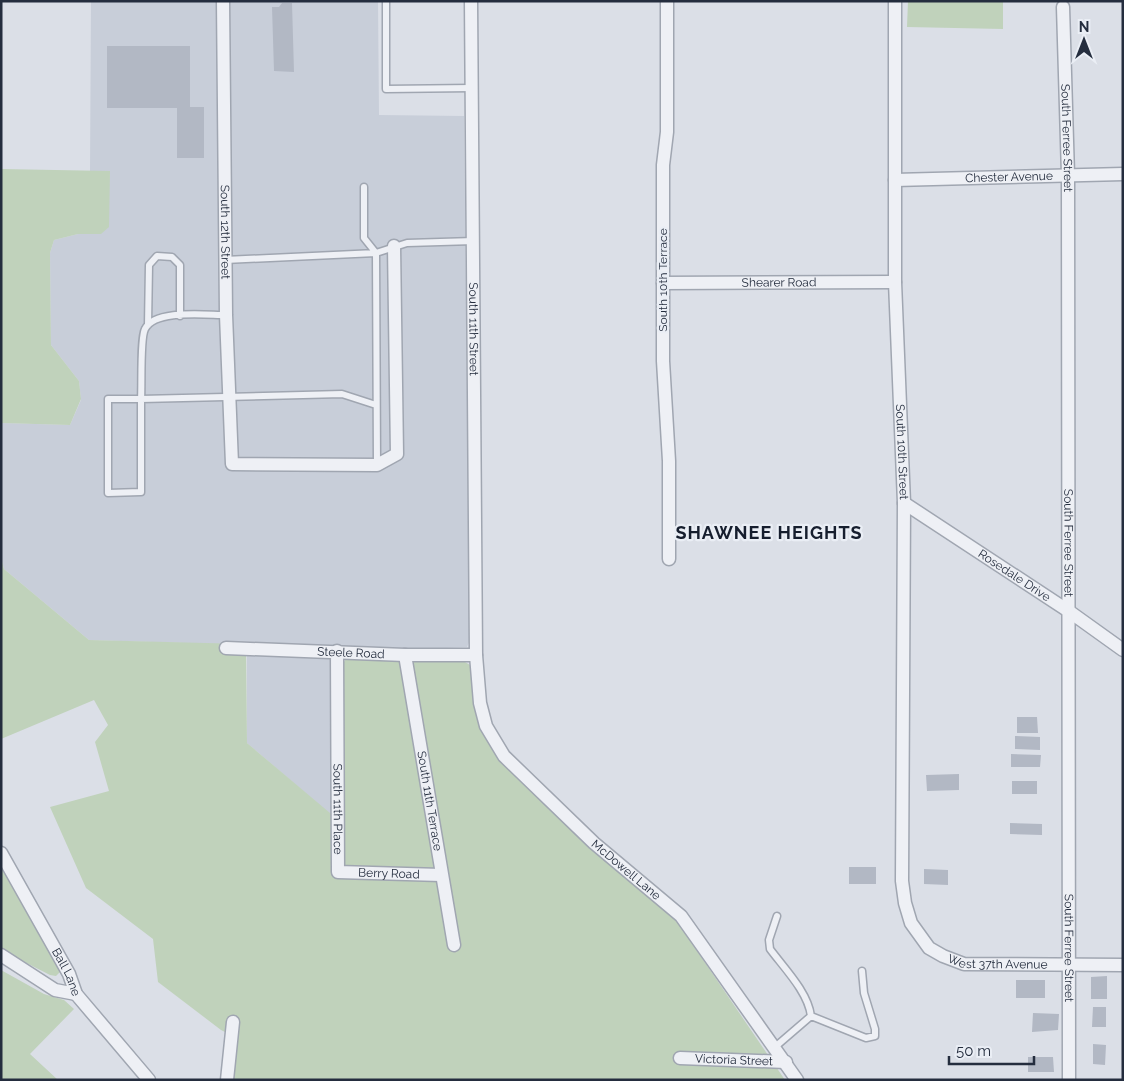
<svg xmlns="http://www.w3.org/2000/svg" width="1124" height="1081" viewBox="0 0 1124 1081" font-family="Raleway,sans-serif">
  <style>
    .built { fill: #c8ced9 }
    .green { fill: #c0d2bb }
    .building { fill: #b2b8c4 }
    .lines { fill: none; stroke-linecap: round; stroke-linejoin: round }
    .lane-casing { stroke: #a0a6b1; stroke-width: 9 }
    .street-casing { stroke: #a0a6b1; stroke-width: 15 }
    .lane { stroke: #eef0f5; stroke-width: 6 }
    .street { stroke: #eef0f5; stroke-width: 12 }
    .labels { text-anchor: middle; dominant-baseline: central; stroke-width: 4.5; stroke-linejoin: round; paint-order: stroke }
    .street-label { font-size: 12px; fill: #242d3e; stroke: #eaeef5 }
    .district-label { font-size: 18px; font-weight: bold; letter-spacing: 1px; fill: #161e2e; stroke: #eaeef5 }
  </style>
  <rect width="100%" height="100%" fill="#dbdfe7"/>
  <path class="built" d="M91,1h287l1,114 85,1 6,524 -3,7 -62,3 -316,-10 -85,-71 -3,-11v-135l69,2 11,-25 -2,-19 -28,-36 -1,-92 4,-13 24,-6h23l9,-63h-20z
    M247,654l84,4 3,5 -1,150h-4l-82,-70z"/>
  <path class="green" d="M908,1h95v28l-96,-2z
    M1,169l109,2 -1,56 -8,7h-23l-24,6 -4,13 1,92 28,36 2,18 -11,26 -69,-2z
    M1,558l3,11 85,71 157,4 1,99 83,70 11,1 2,-150 2,-4 11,-4 109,6 5,3 15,70 7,14 22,26 162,145 109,160h-554l4,-43 -14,-7 -63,-48 -5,-43 -67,-51 -36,-81 59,-16 -14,-49 13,-17 -14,-25 -93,39z
    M1,862l58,104 1,6 -4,4 -6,-1 -49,-25z
    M1,970l43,24 20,6 10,9 -44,45 28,26h-57z"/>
  <path class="building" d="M282,3h10l2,69 -20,-1 -2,-64h7z
    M107,46h83v61h14v51h-27v-50h-70z
    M1017,717h20l1,16h-21z
    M1015,736l25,1v13l-25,-1z
    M1011,754l30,1 -1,12h-29z
    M959,774v16l-32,1 -1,-16z
    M1012,781h25v13h-25z
    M1010,823l32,1v11l-32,-1z
    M849,867h27v17h-27z
    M924,869l24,1v15l-24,-1z
    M1107,976v23h-16v-22z
    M1016,980h29v18h-29z
    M1093,1007h13v20h-14z
    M1033,1013l26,1 -1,16 -26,2z
    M1093,1044l13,1 -1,20 -12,-1z
    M1028,1057h25l1,15h-26z"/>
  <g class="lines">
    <defs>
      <path id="lane" d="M386,1v88l86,-1
        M364,187v51l12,15 1,211
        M225,260l151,-7 31,-10 67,-2
        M226,315c-21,0 -71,-6 -81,14 -5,9 -3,56 -4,70l201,-5 34,11
        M148,325l1,-60 8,-9 15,1 8,8v51
        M108,399h33v93l-33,1z
        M811,1016l55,22 9,-2v-7l-11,-36 -2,-22
        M775,1047l36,-31c-3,-24 -27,-48 -41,-67l-1,-9 8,-24"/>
      <g id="street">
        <path id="s1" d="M223,1l3,314 6,149 145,1 20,-11 -3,-208"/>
        <path id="s2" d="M471,1l5,654 4,48 6,23 18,30 90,87 87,73 116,164"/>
        <path d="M667,1v131l-4,33v196l6,100v98"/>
        <path id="s3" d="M895,1v281l9,221 -2,378 3,22 6,20 18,25 14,8 21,8 159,1"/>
        <path id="s4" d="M1063,7l5,168 1,905"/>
        <path id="s5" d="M895,180l228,-6"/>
        <path id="s6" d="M663,283l232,-1"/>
        <path id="s7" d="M904,503l166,109 53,38"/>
        <path id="s8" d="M226,648l179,7h71"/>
        <path id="s9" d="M337,651l1,221 103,3"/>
        <path id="s10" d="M405,655l49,290"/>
        <path id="s11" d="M1,853l68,121 7,20 73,86"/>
        <path d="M1,955l54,35 21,4"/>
        <path id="s12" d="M680,1058l106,4"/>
        <path d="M227,1080l6,-58"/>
      </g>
    </defs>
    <use href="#lane" class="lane-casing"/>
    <use href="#street" class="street-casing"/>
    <use href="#lane" class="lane"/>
    <use href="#street" class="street"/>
  </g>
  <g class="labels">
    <g class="street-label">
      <text stroke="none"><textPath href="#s4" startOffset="131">South Ferree Street</textPath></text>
      <text stroke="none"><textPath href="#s5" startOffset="114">Chester Avenue</textPath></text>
      <text stroke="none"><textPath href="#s1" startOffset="231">South 12th Street</textPath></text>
      <text transform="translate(663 280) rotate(-90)">South 10th Terrace</text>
      <text stroke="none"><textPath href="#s6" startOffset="116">Shearer Road</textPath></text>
      <text stroke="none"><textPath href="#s2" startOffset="328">South 11th Street</textPath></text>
      <text stroke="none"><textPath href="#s3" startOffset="451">South 10th Street</textPath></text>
      <text stroke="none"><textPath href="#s4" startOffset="536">South Ferree Street</textPath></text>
      <text stroke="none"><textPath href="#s7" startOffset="132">Rosedale Drive</textPath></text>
      <text stroke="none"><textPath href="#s8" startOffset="125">Steele Road</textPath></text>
      <text stroke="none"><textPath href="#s10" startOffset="148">South 11th Terrace</textPath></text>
      <text stroke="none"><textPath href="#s9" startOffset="158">South 11th Place</textPath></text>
      <text stroke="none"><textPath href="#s2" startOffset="928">McDowell Lane</textPath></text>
      <text stroke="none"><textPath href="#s9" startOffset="272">Berry Road</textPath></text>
      <text stroke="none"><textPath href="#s4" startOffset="941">South Ferree Street</textPath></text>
      <text stroke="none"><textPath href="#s3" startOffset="1026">West 37th Avenue</textPath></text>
      <text stroke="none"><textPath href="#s11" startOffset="136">Ball Lane</textPath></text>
      <text stroke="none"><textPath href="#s12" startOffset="54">Victoria Street</textPath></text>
    </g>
    <g class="district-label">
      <text x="769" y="532">SHAWNEE HEIGHTS</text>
    </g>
  </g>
  <rect width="1124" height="1081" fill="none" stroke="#242d3e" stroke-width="5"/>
  <g transform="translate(1084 40)" stroke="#eaeef5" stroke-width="4" paint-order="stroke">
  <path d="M0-4L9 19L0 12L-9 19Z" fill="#242d3e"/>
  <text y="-8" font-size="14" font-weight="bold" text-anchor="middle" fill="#242d3e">N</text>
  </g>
  <path d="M949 1056v8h85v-8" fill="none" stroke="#242d3e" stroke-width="2.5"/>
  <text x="956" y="1056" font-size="15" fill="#242d3e" stroke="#eaeef5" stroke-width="4" paint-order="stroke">50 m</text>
</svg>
